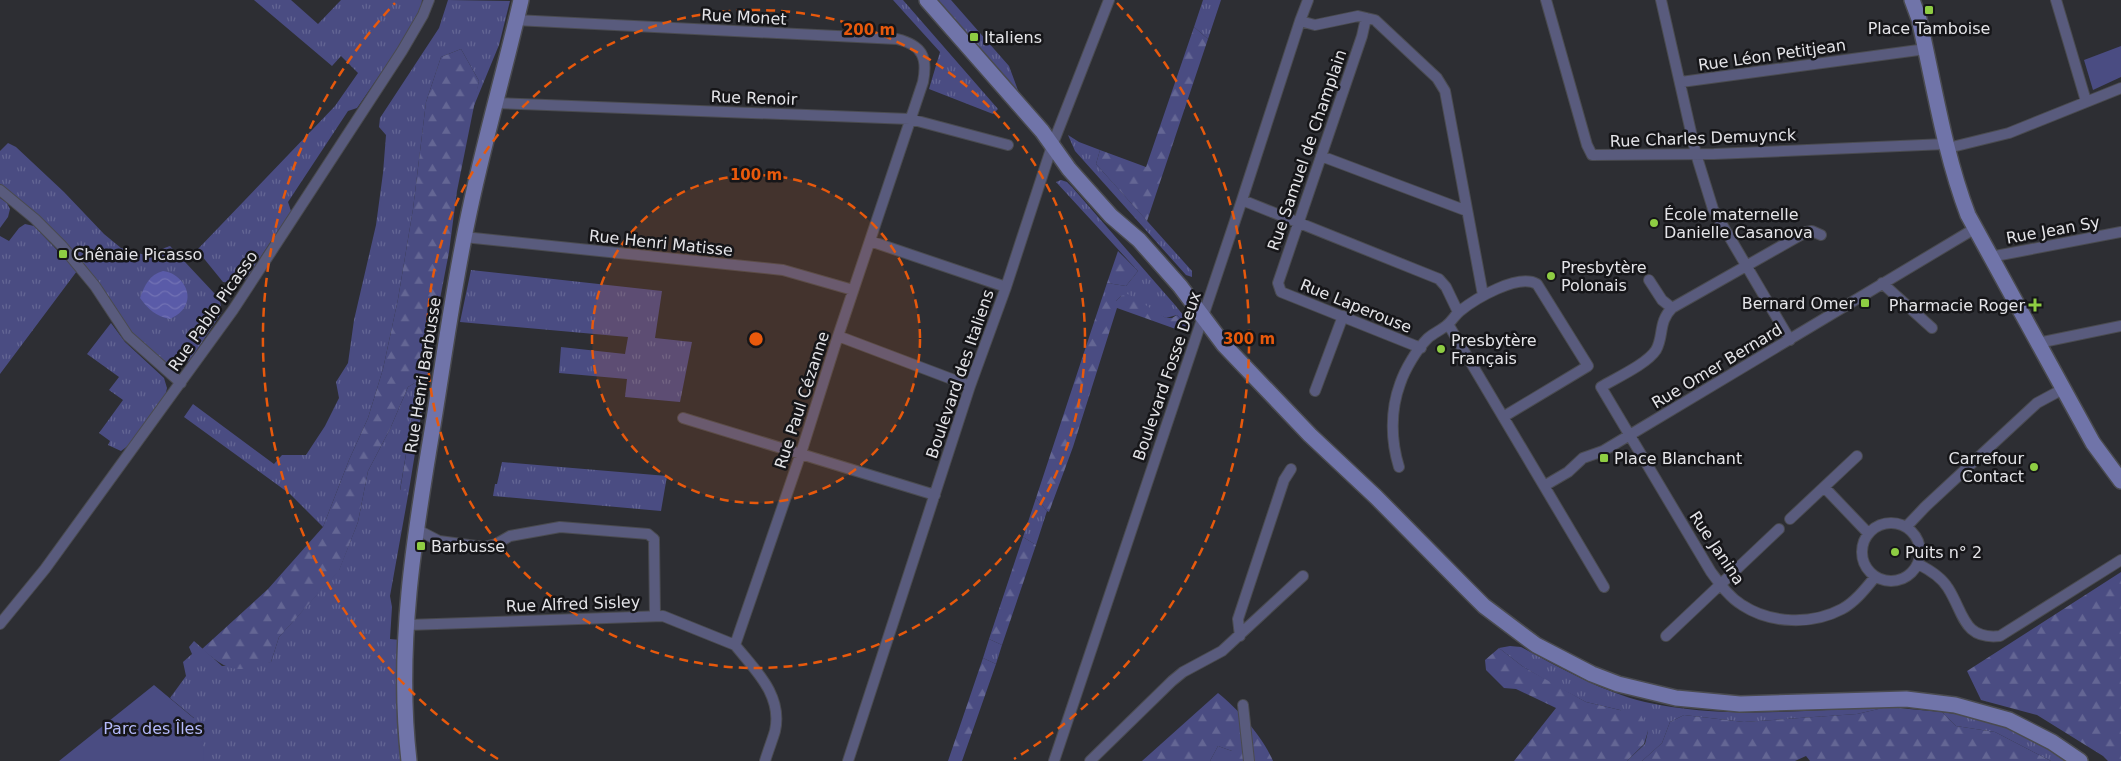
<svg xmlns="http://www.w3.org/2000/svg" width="2121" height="761" viewBox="0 0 2121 761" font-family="'DejaVu Sans',sans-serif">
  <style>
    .grass { fill: url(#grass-tufts) }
    .forest { fill: url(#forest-firs) }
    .park { fill: #4a4c82 }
    .water { fill: url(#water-waves) }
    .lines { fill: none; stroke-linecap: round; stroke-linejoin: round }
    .street-casing { stroke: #4a4b50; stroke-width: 12 }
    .secondary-casing { stroke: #4a4b50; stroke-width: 18 }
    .street { stroke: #595b7d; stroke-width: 10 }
    .secondary { stroke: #7074a9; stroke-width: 15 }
    .ring { fill: none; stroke: #e8590c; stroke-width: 2.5; stroke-dasharray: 9 6 }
    .poi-dot { fill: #8ecd43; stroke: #161619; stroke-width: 2 }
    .labels { text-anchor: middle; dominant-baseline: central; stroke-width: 5; stroke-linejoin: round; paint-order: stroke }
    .street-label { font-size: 16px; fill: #e4e4e8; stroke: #161619 }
    .poi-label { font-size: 16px; fill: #e4e4e8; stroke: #161619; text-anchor: start }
    .park-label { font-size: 16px; fill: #b5bafa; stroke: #161619 }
    .centre { fill: #e8590c; stroke: #161619; stroke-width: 2.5 }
    .ring-label { font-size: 15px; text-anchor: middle; font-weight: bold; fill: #e8590c; stroke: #161619; stroke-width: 5; stroke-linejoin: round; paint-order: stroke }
  </style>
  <defs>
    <pattern id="grass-tufts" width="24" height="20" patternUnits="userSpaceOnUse" patternTransform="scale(1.25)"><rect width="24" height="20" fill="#4a4c82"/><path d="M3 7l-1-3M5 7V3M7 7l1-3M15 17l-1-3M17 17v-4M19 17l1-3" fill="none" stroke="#646694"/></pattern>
    <pattern id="forest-firs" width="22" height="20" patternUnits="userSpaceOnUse" patternTransform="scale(1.25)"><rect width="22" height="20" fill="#4a4c82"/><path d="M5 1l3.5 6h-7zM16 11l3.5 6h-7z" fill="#646694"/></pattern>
    <pattern id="water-waves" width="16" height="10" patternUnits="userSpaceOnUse" patternTransform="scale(1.25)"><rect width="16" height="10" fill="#5a5ba8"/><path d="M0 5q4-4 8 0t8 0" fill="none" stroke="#7272b4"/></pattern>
  </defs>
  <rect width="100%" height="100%" fill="#2d2e33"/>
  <path class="grass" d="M254,0h37l27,24 23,-24h81l-2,16 -63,92 -9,3 -60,91 3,9 -45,68 -11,4 -12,-1 -26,-32 138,-144 23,-33 -17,-17 -9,10z
    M448,0l62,1 -11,44 -28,68 8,-32 -18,-32 -20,8 -15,45 -13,107 -15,90 -15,70 -15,49 -19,42 -26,67 -33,-33 -106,-77 9,-13 81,60 8,-9h24l19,-29 14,-28 -3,-16 12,-19 6,-43 22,-95 7,-52 3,-38 -7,-8 1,-9 59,-90z
    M893,0h10l95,109 -5,5 -64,-25 11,-37z
    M937,0h14l58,66 10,27z
    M1203,0h18l-13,39 -14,-12z
    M1068,135l11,7 21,8 -4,14 96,107v6l-6,-2 -111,-124z
    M8,143l8,4 48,45 40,42 17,14 24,7 25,-9 45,48 5,7 2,11 -31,47c-6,6 -15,10 -24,6 -31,-16 -60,-72 -82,-100 -25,-31 -54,-56 -85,-81v-33z
    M1061,180l6,2 5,5 103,118 13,16 -1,4 -10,-10 -11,3 -45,-22 -5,5h-15l6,-18 19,3 12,-15 -82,-89z
    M0,198l7,5 3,6 -2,8 -8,11z
    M25,224l9,2 43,45 -77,103v-138l9,5 10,-13z
    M471,270l191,21 -7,47 37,4 -12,60 -55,-5 2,-18 -68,-6 2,-26 64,7 3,-17 -168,-15z
    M111,323l14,19 39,36 3,10 -2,9 -36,48 -8,6 -13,-6 2,-4 -11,-8 24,-33 -14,-10 10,-13 -32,-23z
    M418,381l-18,109h9l-19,106 2,11 -2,32 11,1 3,121h-303l93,-43 -24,-20 16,-22 -3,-14 9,-8 -3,-7 5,-6 28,25 49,-4 8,-25 60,-67 19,-48 10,-51 22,-42 18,-42z
    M502,462l165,14 -6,35 -168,-15 2,-12h2z
    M1036,498l11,13 -11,34 -13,-8z
    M989,639l13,6 -6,19 -13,-6z
    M1510,646l11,1c39,21 81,45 124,55 80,18 162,8 242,5l-30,7 -113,8 -60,-7 -14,7 -8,21 -20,18h-15l18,-17 3,-13 -28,-21 -34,-8 -32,-17 -32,-19 -23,-18z
    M1942,712c22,3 44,6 65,14 23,8 42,22 62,35h-18l-56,-29 -39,-6z
    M1218,746l14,5v10h-22z"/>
  <path class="forest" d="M1194,27l14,12 -61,182 -51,-57 4,-14 46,17z
    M461,49l18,32 -22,110 -8,61 -9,47 -31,191 -9,1 18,-110 -10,6 -18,42 -22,42 -10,51 -19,49 -60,66 -8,25c-34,11 -41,11 -69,-13l66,-60 55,-62 26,-67 19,-42 15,-49 15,-70 15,-90 13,-107 15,-45z
    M1118,251l20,20 -12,15 -19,-3z
    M1128,294l38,24h6l5,-3 10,10 -3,7 -67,-24 -44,139 -24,65 -2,-1 -11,-13 65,-197h15l5,-5z
    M1023,537l13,8 -34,100 -13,-6z
    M2121,572v189h-13l-5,-5 -66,-41 -56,-15 -14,-29z
    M1499,648l23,18 64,36 55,13 7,16 -4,13 -17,17h-113l42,-53 -40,-19 -12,-1 -18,-18 -1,-10z
    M983,658l13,6 -34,97h-14z
    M1218,693c20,16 45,44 55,68h-41v-10l-14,-5 -8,15h-68z
    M1887,707l55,5 14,14 39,6 56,29h-241l-4,-5 -11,5h-153l20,-18 8,-21 14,-7 60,7 113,-8z"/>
  <path class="park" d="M2121,46v31l-28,13 -9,-30z
    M154,685l48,40 2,36h-145z"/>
  <path class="water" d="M163,271c15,1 31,20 22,35 -3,6 -9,10 -15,13 -14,-3 -21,-9 -30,-21 5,-13 9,-23 23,-27z"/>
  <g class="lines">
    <defs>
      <path id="street" d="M1546,0l41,145 5,10 122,-1 232,-10
        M1661,0l35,154 17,55 77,131
        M2056,0l30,101
        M1366,18l-4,18 -84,247 3,9 140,56
        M515,20l382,19c25,6 31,18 26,43l-85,254 -37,117 -66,192c20,25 48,50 40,86 -3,10 -7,20 -10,30
        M1300,21l15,4 43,-9 17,4 62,58 8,13 38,204
        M1681,82l245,-33
        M494,103l416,16 98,26
        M1956,146l53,-13 112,-45
        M1321,156l146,55
        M0,190l35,29 27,27 33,40 33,50 53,47
        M1242,200l197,79 7,8 12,25
        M1821,235l-9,-4 -6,1 -134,76c-14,14 -8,28 -16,42 -9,14 -40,28 -55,37l110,185c9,12 18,25 31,33 29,19 70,20 100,4 13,-7 24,-21 33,-32
        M464,237l319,33 70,20
        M870,241l136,46
        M1990,257l131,-25
        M1649,280l13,20 10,8
        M1882,283l50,45
        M1448,324l156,263
        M838,336l132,50
        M2038,343l83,-17
        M1315,391l28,-75
        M683,418l252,77
        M1399,467c-8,-26 -9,-56 1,-83 5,-15 17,-35 28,-46 6,-5 13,-8 19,-13 5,-4 8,-10 13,-14 15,-12 58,-38 77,-27l51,82 -85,51
        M1544,486l24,-14 15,-14 20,-7 371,-222
        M1824,487l44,46
        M1790,519l67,-63
        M1862 552a29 29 0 1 1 58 0a29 29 0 1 1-58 0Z
        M1906,527l19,-20 112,-104 26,-14
        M416,529l23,12 45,6 12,-3 14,-8 50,-9 88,7 6,5 1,77
        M1918,564c10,5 24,14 30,24 16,25 15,52 52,48l121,-76
        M0,624l45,-55 188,-259 169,-259 21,-36 6,-15
        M407,625l256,-9 72,29
        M1240,636l-2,-17 46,-139 7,-11
        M1666,636l113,-107
        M1243,705l6,56
        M848,761l122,-375 36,-99 46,-141 57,-146
        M1054,761l188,-561 58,-179 8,-21
        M1090,761l82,-80 11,-9 39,-21 81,-75"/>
      <path id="secondary" d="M927,0l115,131 27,38 42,47 28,24 41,46 44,59 86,90 66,62 90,91 18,18 52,39 56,29 26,10 58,14 64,6 166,-5 49,6 54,15 43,22 28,19
        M1912,0l7,19c15,65 25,133 49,196l125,228 28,38
        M409,761c-13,-113 5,-224 24,-336 11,-67 20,-135 34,-202 15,-75 37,-149 54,-223"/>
    </defs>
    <use href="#street" class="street-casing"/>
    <use href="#secondary" class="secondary-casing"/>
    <use href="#street" class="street"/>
    <use href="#secondary" class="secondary"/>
  </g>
  <circle cx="756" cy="339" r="164" fill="#e8590c" fill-opacity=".12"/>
  <g class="ring">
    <circle cx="756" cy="339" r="164"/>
    <circle cx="756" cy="339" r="329"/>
    <path d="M498 759A493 493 0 0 1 395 3M1117 3A493 493 0 0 1 1014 759"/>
  </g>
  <g class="poi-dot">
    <rect x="1924" y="5" width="10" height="10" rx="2.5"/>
    <rect x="969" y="32" width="10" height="10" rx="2.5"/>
    <circle cx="1654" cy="223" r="5"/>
    <rect x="58" y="249" width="10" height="10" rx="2.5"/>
    <circle cx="1551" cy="276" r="5"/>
    <rect x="1860" y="298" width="10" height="10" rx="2.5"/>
    <path d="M2032.5 297.5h5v5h5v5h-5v5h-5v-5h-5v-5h5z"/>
    <circle cx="1441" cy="349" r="5"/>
    <rect x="1599" y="453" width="10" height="10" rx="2.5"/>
    <circle cx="2034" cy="467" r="5"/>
    <rect x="416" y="541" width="10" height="10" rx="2.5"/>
    <circle cx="1895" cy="552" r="5"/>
  </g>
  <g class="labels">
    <g class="street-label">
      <text transform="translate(744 17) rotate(3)">Rue Monet</text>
      <text transform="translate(1772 55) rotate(-8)">Rue Léon Petitjean</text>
      <text transform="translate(754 98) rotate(2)">Rue Renoir</text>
      <text transform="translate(1703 138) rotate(-2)">Rue Charles Demuynck</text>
      <text transform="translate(1307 150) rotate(-71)">Rue Samuel de Champlain</text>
      <text transform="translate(2053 230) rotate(-10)">Rue Jean Sy</text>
      <text transform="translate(661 243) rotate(6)">Rue Henri Matisse</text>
      <text transform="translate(1356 306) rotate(22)">Rue Laperouse</text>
      <text transform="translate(213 311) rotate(-55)">Rue Pablo Picasso</text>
      <text transform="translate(1717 366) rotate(-31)">Rue Omer Bernard</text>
      <text transform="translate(960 374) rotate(-71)">Boulevard des Italiens</text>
      <text transform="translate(423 375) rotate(-81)">Rue Henri Barbusse</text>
      <text transform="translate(1167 376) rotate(-71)">Boulevard Fosse Deux</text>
      <text transform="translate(802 400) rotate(-72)">Rue Paul Cézanne</text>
      <text transform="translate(1717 548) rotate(56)">Rue Janina</text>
      <text transform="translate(573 604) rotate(-2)">Rue Alfred Sisley</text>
    </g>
    <g class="poi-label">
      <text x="1929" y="28" text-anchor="middle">Place Tamboise</text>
      <text x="984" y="37">Italiens</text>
      <text x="1664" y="214">École maternelle<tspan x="1664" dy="18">Danielle Casanova</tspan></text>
      <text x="73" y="254">Chênaie Picasso</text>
      <text x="1561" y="267">Presbytère<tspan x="1561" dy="18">Polonais</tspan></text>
      <text x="1855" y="303" text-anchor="end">Bernard Omer</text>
      <text x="2025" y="305" text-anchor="end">Pharmacie Roger</text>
      <text x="1451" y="340">Presbytère<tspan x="1451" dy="18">Français</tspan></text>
      <text x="1614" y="458">Place Blanchant</text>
      <text x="2024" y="458" text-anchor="end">Carrefour<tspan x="2024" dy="18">Contact</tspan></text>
      <text x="431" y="546">Barbusse</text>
      <text x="1905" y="552">Puits n° 2</text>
    </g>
    <g class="park-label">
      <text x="153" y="728">Parc des Îles</text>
    </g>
  </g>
  <circle cx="756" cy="339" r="8" class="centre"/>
  <g class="ring-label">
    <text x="869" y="35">200 m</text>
    <text x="756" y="180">100 m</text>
    <text x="1249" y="344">300 m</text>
  </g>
</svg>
